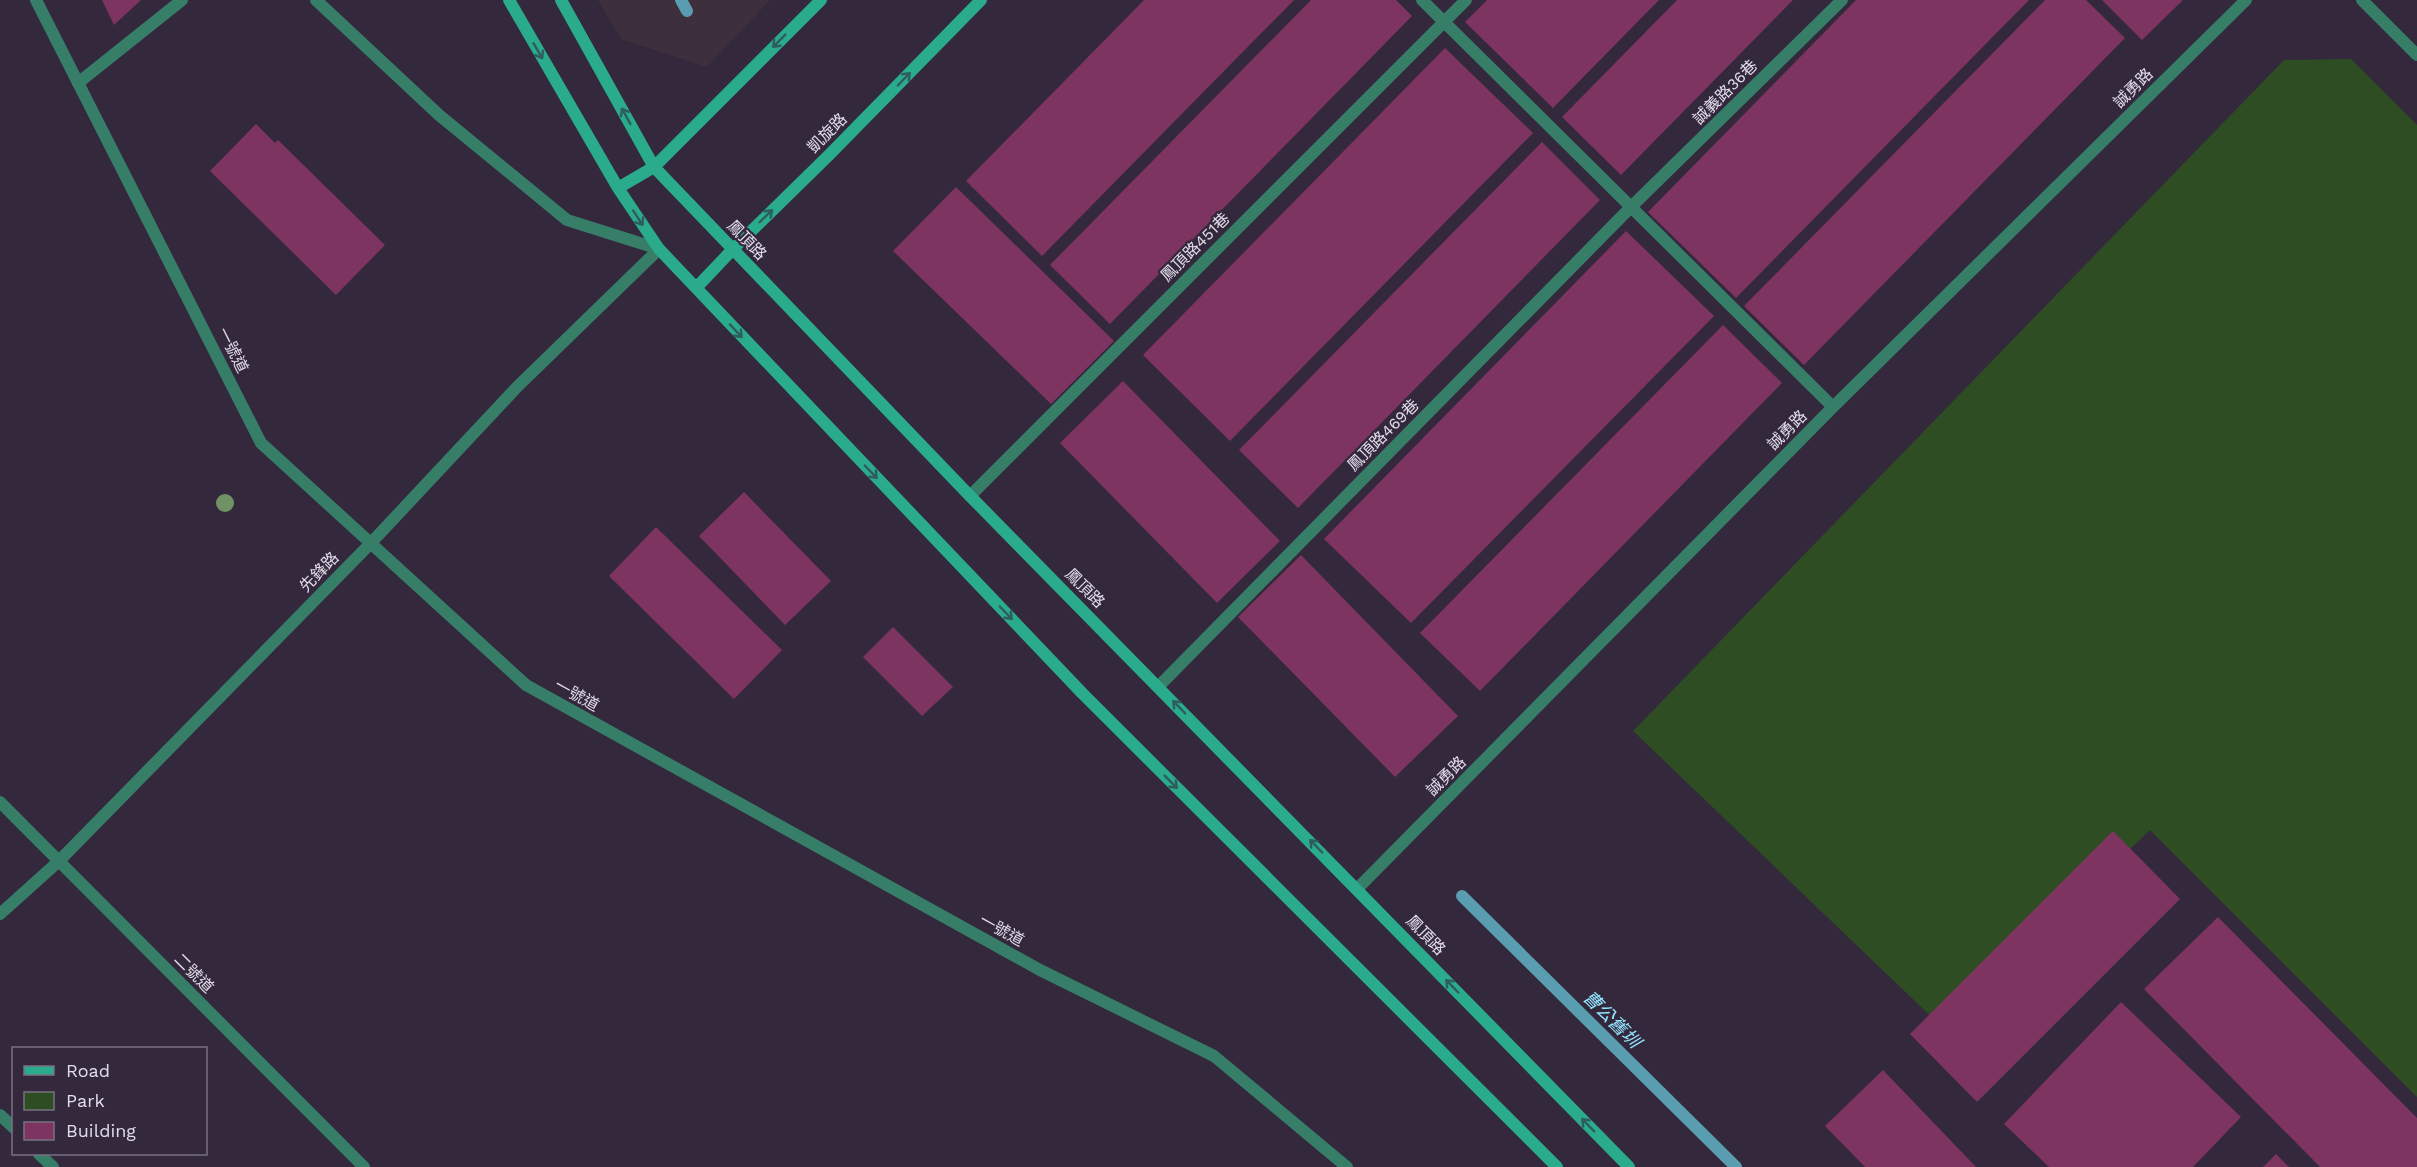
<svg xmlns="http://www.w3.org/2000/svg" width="2417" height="1167" viewBox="0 0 2417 1167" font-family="'Work Sans','Noto Sans TC',sans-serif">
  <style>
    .education { fill: #3e2f3c }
    .green { fill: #2f4d23 }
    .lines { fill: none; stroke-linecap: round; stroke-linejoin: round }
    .stream { stroke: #5a9db1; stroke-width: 12 }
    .building { fill: #7e3460 }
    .lane { stroke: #377e69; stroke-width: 12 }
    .street { stroke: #377e69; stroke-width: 12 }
    .secondary { stroke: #2aab8b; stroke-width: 12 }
    .tree { fill: #719265 }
    .oneway { stroke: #2f5c5c }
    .labels { text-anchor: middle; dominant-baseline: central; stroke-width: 4.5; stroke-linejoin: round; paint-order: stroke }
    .street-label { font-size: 16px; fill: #e3dce9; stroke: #33283c }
    .water-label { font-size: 18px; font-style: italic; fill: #93e7ff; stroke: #33283c }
  </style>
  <rect width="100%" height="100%" fill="#33283c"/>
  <path class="education" d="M598,0h172l-63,67 -86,-28z"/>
  <path class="green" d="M2351,59l66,66v972l-267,-267 -206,199 -311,-298 651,-671z"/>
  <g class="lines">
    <path class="stream" d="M681,0l6,11
      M1462,896l274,271"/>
  </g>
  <path class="building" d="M102,0h39l-27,25z
    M1144,0h150l-252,256 -76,-75z
    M1311,0h85l16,16 -302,308 -60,-59z
    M1487,0h172l-106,108 -88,-86z
    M1677,0h116l-172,175 -59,-58z
    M1856,0h173l-293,298 -88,-86z
    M2045,0h41l39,38 -321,327 -60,-59z
    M2102,0h81l-41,40z
    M1445,48l88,85 -303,308 -87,-86z
    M256,124l19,19 3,-3 107,105 -49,50 -126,-124z
    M1542,142l58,58 -302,308 -59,-58z
    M956,187l158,154 -63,63 -158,-153z
    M1626,231l88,85 -303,307 -87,-84z
    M1723,325l59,58 -302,308 -60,-58z
    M1123,381l157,160 -63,62 -157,-160z
    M744,492l87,89 -46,44 -86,-89z
    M656,527l126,123 -48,49 -125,-123z
    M1301,555l157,161 -63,61 -157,-160z
    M893,627l60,60 -31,29 -59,-59z
    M2113,831l67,68 -203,203 -67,-68z
    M2218,917l199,201v49h-97l-176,-178z
    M2121,1002l120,115 -48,50h-144l-45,-43z
    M1883,1070l93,97h-111l-40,-41z
    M2276,1154l13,13h-26z"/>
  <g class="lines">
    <path class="lane" d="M36,0l225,443 265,242 514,285 174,86 133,111
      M0,802l364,365
      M0,914l59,-53 311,-317 147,-157 142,-138
      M0,1115l14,13
      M39,1154l14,13"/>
    <path class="street" d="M316,0l123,115 128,105 92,29
      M1422,0l411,407
      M2362,0l55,55
      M78,83l104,-83
      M970,496l496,-496
      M1159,686l472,-479 211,-207
      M1357,889l476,-482 413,-407"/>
    <path class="secondary" d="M509,0l109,188 41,61 424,445 474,473
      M561,0l93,167 316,329 659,671
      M618,188l36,-21 167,-167
      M696,288l37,-39 96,-94 152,-155"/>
  </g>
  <circle class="tree" cx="225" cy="503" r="9"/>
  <defs><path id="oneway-shaft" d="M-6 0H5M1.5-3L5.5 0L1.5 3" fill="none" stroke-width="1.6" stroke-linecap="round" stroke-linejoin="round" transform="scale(1.5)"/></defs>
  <g class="oneway">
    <use href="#oneway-shaft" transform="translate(779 41) rotate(135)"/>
    <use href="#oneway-shaft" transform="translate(538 51) rotate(60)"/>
    <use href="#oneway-shaft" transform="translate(904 79) rotate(-46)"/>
    <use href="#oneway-shaft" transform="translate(626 116) rotate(-119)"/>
    <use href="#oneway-shaft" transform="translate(766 216) rotate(-44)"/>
    <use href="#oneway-shaft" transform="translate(638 218) rotate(57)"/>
    <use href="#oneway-shaft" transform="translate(736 331) rotate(47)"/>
    <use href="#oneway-shaft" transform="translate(871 472) rotate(46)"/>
    <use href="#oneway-shaft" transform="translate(1006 613) rotate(46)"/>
    <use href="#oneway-shaft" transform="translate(1179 707) rotate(-134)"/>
    <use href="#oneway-shaft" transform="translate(1171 782) rotate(45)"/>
    <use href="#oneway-shaft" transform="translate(1316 846) rotate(-134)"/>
    <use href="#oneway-shaft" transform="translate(1452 986) rotate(-134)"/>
    <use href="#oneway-shaft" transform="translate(1588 1125) rotate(-134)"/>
  </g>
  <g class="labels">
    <g class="street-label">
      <text transform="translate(2133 88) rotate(-45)">誠勇路</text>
      <text transform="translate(1725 92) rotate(-45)">誠義路36巷</text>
      <text transform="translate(827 133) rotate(-45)">凱旋路</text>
      <text transform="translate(747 240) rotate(46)">鳳頂路</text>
      <text transform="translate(1195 247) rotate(-45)">鳳頂路451巷</text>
      <text transform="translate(233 350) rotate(63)">一號道</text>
      <text transform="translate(1787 430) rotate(-45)">誠勇路</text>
      <text transform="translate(1383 435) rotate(-45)">鳳頂路469巷</text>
      <text transform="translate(319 572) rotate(-46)">先鋒路</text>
      <text transform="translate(1085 588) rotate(45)">鳳頂路</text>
      <text transform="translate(577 695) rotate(29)">一號道</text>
      <text transform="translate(1446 776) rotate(-45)">誠勇路</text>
      <text transform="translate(1002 930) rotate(29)">一號道</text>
      <text transform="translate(1426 935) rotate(46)">鳳頂路</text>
      <text transform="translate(194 973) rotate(45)">二號道</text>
    </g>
    <g class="water-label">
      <text transform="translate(1612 1019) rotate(45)">曹公舊圳</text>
    </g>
  </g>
  <rect x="12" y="1047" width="195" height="108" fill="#33283c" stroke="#797081" stroke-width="1.5"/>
  <rect x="24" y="1066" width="30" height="9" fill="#2aab8b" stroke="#797081" stroke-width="1.5"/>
  <text x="66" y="1077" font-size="18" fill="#e3dce9">Road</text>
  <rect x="24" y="1092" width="30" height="18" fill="#2f4d23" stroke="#797081" stroke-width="1.5"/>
  <text x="66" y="1107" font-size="18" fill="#e3dce9">Park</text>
  <rect x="24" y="1122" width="30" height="18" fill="#7e3460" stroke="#797081" stroke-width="1.5"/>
  <text x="66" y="1137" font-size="18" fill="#e3dce9">Building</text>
</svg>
